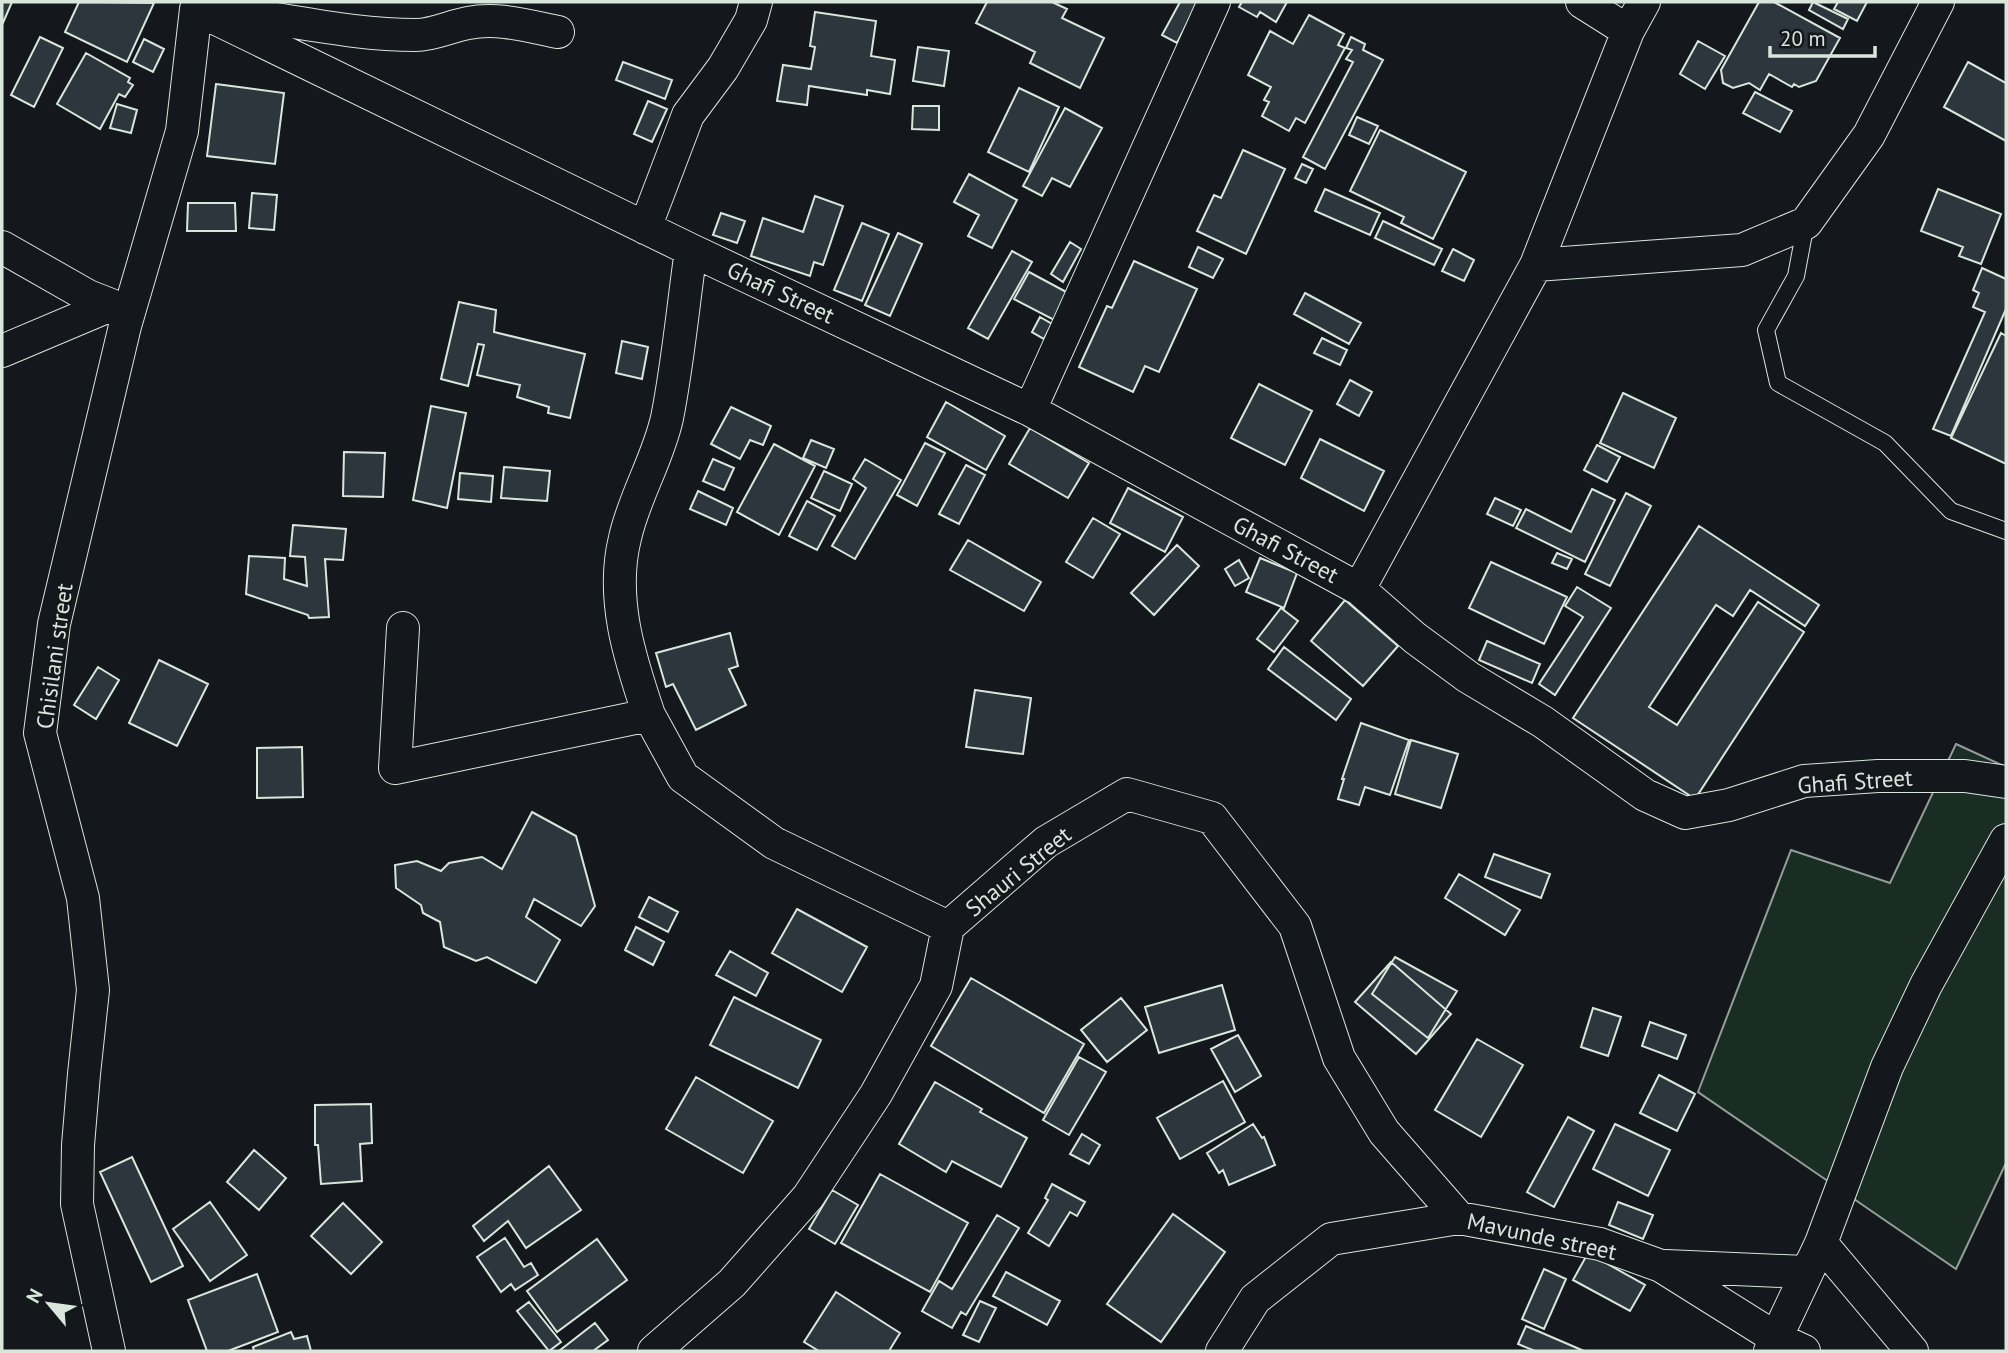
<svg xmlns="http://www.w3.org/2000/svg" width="2008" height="1353" viewBox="0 0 2008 1353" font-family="'PT Sans',sans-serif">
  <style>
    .green { fill: #1a2d24; stroke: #939e99; stroke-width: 2 }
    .building { fill: #2c363c; stroke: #d8e6dc; stroke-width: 2 }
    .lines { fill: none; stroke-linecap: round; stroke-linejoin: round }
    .service-casing { stroke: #d8e6dc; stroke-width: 18 }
    .minor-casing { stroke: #d8e6dc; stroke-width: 34 }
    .service { stroke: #14181c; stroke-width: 16 }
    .minor { stroke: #14181c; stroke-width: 32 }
    .labels { text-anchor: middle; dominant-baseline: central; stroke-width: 5; stroke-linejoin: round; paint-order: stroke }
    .street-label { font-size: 23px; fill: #d8e6dc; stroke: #14181c }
  </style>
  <rect width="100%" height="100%" fill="#14181c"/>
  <path class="green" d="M1956,744l50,23v396l-50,106 -258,-177 93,-242 99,33z"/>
  <path class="building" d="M2,2h10l-10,23z
    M79,2l75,1 -27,59 -62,-30z
    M987,2h65l15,7 -5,9 42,20 -24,50 -50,-25 5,-11 -59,-29z
    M1180,2h18l-21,41 -15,-8z
    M1242,2h45l-11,20 -16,-10 -3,5 -18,-10z
    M1759,2h15l66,36 -24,43 -17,6 -5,-3 -2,3 -23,-13 -9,16 -11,-7 -16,5 -10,-5 -2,-13z
    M1813,2l35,17 -5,10 -34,-19z
    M1838,2h29l-10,19 -23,-12z
    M815,12l61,9 -5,35 24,4 -5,34 -23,-4v5l-58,-9 -2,19 -30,-4 6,-36 28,4 4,-22 -5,-1z
    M1309,15l35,19 -6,11 7,3 -40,75 -9,-5 -7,13 -27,-15 7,-14 -5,-2 7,-13 -23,-12 22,-44 23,13z
    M40,37l23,11 -29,59 -23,-12z
    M1351,37l14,7 -2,6 20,10 -58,109 -22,-12 50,-95 -7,-3 6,-9 -6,-2z
    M144,39l20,10 -11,23 -20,-10z
    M1698,41l27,15 -20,33 -25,-15z
    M918,47l31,4 -5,35 -31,-5z
    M86,53l44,25 -2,4 5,3 -8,12 -6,-3 -19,35 -43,-25z
    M623,62l49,18 -7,19 -49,-19z
    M1968,62l38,21v58l-62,-34z
    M216,84l68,9 -9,71 -68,-8z
    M1019,88l40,19 -30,65 -41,-20z
    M1755,92l37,19 -12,21 -37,-19z
    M648,101l19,8 -15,33 -18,-8z
    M117,104l20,6 -6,23 -21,-5z
    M913,106h26v24l-27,-1z
    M1065,108l37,20 -32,59 -18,-9 -10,18 -19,-10z
    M1357,117l21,9 -9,18 -20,-9z
    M1380,130l86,42 -33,67 -32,-16 3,-6 -54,-26z
    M1243,150l42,19 -39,85 -49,-23 17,-36 7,3z
    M1302,164l11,5 -7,14 -11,-5z
    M969,174l48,26 -25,48 -24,-12 11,-21 -25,-13z
    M1325,189l55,24 -10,22 -55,-24z
    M1938,189l63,25 -20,50 -22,-8 4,-9 -42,-16z
    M252,193l25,2 -3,35 -25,-2z
    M815,196l28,10 -20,59 -9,-3 -4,14 -59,-20 12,-38 40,14z
    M188,203h47l1,28h-49z
    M721,213l24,8 -8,22 -24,-8z
    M1383,221l59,28 -8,16 -59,-27z
    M862,223l27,11 -27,67 -28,-11z
    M898,233l24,11 -32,72 -25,-11z
    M1070,242l11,7 -18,33 -12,-8z
    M1198,247l25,12 -10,19 -24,-11z
    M1453,249l21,11 -10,21 -22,-10z
    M1012,251l20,11 -44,77 -20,-11z
    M1134,261l63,28 -38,83 -14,-6 -12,26 -54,-25 28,-61 5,2z
    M1982,268l24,11v30l-55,127 -18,-7 52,-117 -12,-5 6,-14 -6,-3z
    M1029,272l41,22 -14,27 -42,-22z
    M1305,293l56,30 -12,21 -55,-30z
    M459,302l37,8 -2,22 91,22 -15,64 -22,-5 1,-6 -32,-10 3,-12 -43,-10 7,-30 -6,-1 -10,42 -27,-7z
    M1040,317l12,7 -8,15 -12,-7z
    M2001,333l5,3v128l-55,-26z
    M1322,338l25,12 -7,15 -26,-12z
    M622,341l26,6 -6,32 -26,-6z
    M1350,380l22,12 -13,24 -22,-12z
    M1259,384l53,27 -27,54 -54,-27z
    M1623,393l53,25 -22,50 -54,-25z
    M946,402l59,34 -19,34 -59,-33z
    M431,406l35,7 -19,95 -34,-8z
    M731,407l40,19 -8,19 -13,-5 -10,19 -29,-15z
    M1030,428l59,35 -21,35 -59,-34z
    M1320,439l64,32 -20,40 -63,-33z
    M811,440l23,9 -8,19 -23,-10z
    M925,443l20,10 -28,53 -20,-11z
    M774,444l41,22 -36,69 -42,-23z
    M1597,445l23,12 -13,25 -23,-12z
    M344,452l41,1 -2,44 -40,-1z
    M713,459l21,9 -10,22 -21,-9z
    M865,459l36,21 -46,79 -23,-13 34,-58 -13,-9z
    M966,465l19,10 -26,49 -20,-10z
    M504,467l46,4 -3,30 -46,-3z
    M824,471l28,13 -12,27 -29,-13z
    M460,473l33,3 -2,26 -33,-3z
    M1128,488l55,29 -18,35 -55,-29z
    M1592,489l23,11 -30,62 -69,-34 10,-19 45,23z
    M698,491l35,17 -7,17 -36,-16z
    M1626,493l25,13 -41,80 -25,-12z
    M1495,498l26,12 -8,16 -26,-12z
    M807,501l28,15 -18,34 -28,-14z
    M1093,518l27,16 -27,44 -27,-16z
    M293,525l53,4 -3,31 -18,-1 4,58 -20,1 -1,-3 -62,-21 3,-38 36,2 -1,21 23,7 -2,-29 -15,-1z
    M1699,526l120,79 -14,21 -55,-36 -17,26 -17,-11 -67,102 28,18 81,-123 46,30 -109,167 -122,-81z
    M968,540l73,42 -17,29 -74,-41z
    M1177,545l22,21 -45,49 -23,-22z
    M1557,553l15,6 -5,10 -15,-6z
    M1260,558l37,15 -13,35 -38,-16z
    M1239,560l10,18 -14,8 -10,-17z
    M1491,562l76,35 -23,47 -75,-36z
    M1577,587l34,21 -56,87 -16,-11 44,-67 -18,-11z
    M1345,600l53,46 -35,40 -52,-45z
    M1281,608l17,13 -24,31 -17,-13z
    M730,633l8,33 -9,3 17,36 -50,25 -23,-46 -7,3 -10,-34z
    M1487,641l53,23 -8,19 -53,-23z
    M1284,647l67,52 -15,21 -68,-51z
    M159,660l49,24 -31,62 -48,-23z
    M98,667l21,13 -23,39 -22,-14z
    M975,690l56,8 -8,56 -57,-7z
    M1361,723l48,17 -19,55 -25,-8 -6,18 -21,-6 6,-20h-2z
    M1411,740l47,14 -17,54 -46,-14z
    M302,747l1,50 -46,1v-50z
    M532,812l44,24 19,70 -14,20 -47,-27 -8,18 34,23 -24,43 -49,-26 -11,4 -32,-14 -4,-25 -17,-9 -2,-8 -25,-17 -1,-23 22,-4 24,10 8,-8 33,-6 20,12z
    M1494,854l56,20 -9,24 -56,-21z
    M1459,874l61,36 -15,25 -60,-37z
    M649,897l29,15 -10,20 -29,-15z
    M797,909l70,38 -25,45 -70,-39z
    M636,927l28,15 -11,23 -28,-15z
    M730,951l38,22 -12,23 -40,-21z
    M1395,957l62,34 -29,47 -56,-44z
    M1391,962l60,52 -35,40 -61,-52z
    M971,978l113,66 -40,69 -113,-67z
    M1222,985l13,45 -76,23 -14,-46z
    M734,997l87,43 -23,48 -88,-43z
    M1121,998l26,32 -40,32 -26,-32z
    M1593,1008l28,9 -13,39 -27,-9z
    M1650,1022l36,13 -9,24 -35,-13z
    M1238,1035l23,41 -26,16 -24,-43z
    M1477,1039l46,26 -42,72 -46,-27z
    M1079,1057l27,15 -37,63 -26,-15z
    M1659,1075l36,19 -18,37 -37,-18z
    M696,1077l77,44 -30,52 -77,-44z
    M1223,1081l22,41 -65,37 -23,-41z
    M935,1082l47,27 -2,3 47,26 -26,49 -49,-26 -6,11 -47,-28z
    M371,1104l1,39 -12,1 2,37 -41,3 -3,-39h-3v-40z
    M1568,1117l26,14 -40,76 -27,-15z
    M1253,1124l9,14 2,-1 11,28 -46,20 -6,-15 -4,3 -12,-20z
    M1615,1124l55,26 -22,46 -55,-27z
    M1082,1134l18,11 -11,19 -19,-10z
    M254,1150l32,28 -27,32 -32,-28z
    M132,1157l51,109 -32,16 -51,-110z
    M549,1166l32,44 -55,38 -18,-27 -24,20 -11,-15z
    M880,1174l88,49 -38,69 -89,-49z
    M1052,1184l33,18 -8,14 -7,-4 -21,34 -21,-13 20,-33 -3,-2z
    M832,1190l26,15 -23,39 -26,-15z
    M210,1202l37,53 -37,26 -37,-52z
    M1618,1202l35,13 -10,24 -34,-14z
    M343,1203l39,39 -31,32 -40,-38z
    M1173,1214l52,38 -64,90 -54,-38z
    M997,1215l22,13 -53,87 -5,-3 -9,16 -30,-17 17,-30 13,8z
    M505,1238l19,29 7,-4 7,12 -23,15 -4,-6 -10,8 -24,-35z
    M597,1239l30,41 -70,52 -30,-41z
    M1588,1253l57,32 -15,26 -57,-31z
    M1544,1269l22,10 -22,50 -22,-10z
    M1006,1272l54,29 -13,24 -54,-29z
    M257,1274l21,58 -50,19h-21l-19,-51z
    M836,1292l64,41 -11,18h-70l-15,-9z
    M980,1301l16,7 -17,34 -16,-7z
    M529,1302l32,40 -12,9 -32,-40z
    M595,1323l13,17 -15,11h-34z
    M1526,1326l58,25h-49l-17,-7z
    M291,1332l3,7 13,-3 4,15h-57l-1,-4z"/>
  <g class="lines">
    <defs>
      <path id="service" d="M1806,223l-10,53 -30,54 12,53 107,60 66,68 55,20"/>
      <path id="minor" d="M1582,2l46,29
        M196,9l495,241 339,160 329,179 56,49 53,39 75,45 102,73 40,18 44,-8 75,-24 74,-5h87l41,6
        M218,11c66,7 131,24 198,24 17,0 35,-9 52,-12 30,-6 60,3 90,9
        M645,228l43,-113 35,-47 28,-48 5,-18
        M2,247l86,49 23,9 -109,46
        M1536,265l206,-15 64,-27 63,-88 69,-133
        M1030,410l184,-408
        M1359,589l177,-324 92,-234 16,-29
        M403,628l-8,140 254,-53 34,62 91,66 174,84 98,-85 81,-48 85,24 83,108 44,132 45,74 75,86
        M649,715c-19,-56 -39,-117 -24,-177 9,-41 33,-79 42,-120 11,-55 16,-112 24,-168
        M1821,1243l91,108
        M1666,1266l139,6
        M109,1351l-32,-147 1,-59 6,-71 9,-84 -10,-92 -43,-165 14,-109 71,-298 57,-195 14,-122
        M654,1351l78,-68 76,-86 68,-103 60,-108 12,-59
        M1222,1351l33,-52 76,-60 128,-21 141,26 61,22 115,72 28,13
        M1770,1351l51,-108 66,-176 39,-82 80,-145"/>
    </defs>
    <use href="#service" class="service-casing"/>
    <use href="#minor" class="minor-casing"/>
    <use href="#service" class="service"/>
    <use href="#minor" class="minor"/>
  </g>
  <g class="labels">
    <g class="street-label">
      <text transform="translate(781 292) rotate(25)">Ghafi Street</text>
      <text transform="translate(1286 549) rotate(28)">Ghafi Street</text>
      <text transform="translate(54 656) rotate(-82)">Chisilani street</text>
      <text transform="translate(1855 781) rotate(-4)">Ghafi Street</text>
      <text transform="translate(1018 871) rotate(-39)">Shauri Street</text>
      <text transform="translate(1542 1236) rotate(12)">Mavunde street</text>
    </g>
  </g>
  <rect width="2008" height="1353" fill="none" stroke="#d8e6dc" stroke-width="7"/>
  <g transform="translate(49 1304) rotate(299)" stroke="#14181c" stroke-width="5" paint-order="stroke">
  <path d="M0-5L12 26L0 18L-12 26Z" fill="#d8e6dc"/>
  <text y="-10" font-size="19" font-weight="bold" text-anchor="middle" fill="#d8e6dc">N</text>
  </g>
  <path d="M1770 46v10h105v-10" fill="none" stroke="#d8e6dc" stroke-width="3.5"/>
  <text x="1780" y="46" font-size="21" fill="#d8e6dc" stroke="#14181c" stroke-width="5" paint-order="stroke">20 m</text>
</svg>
